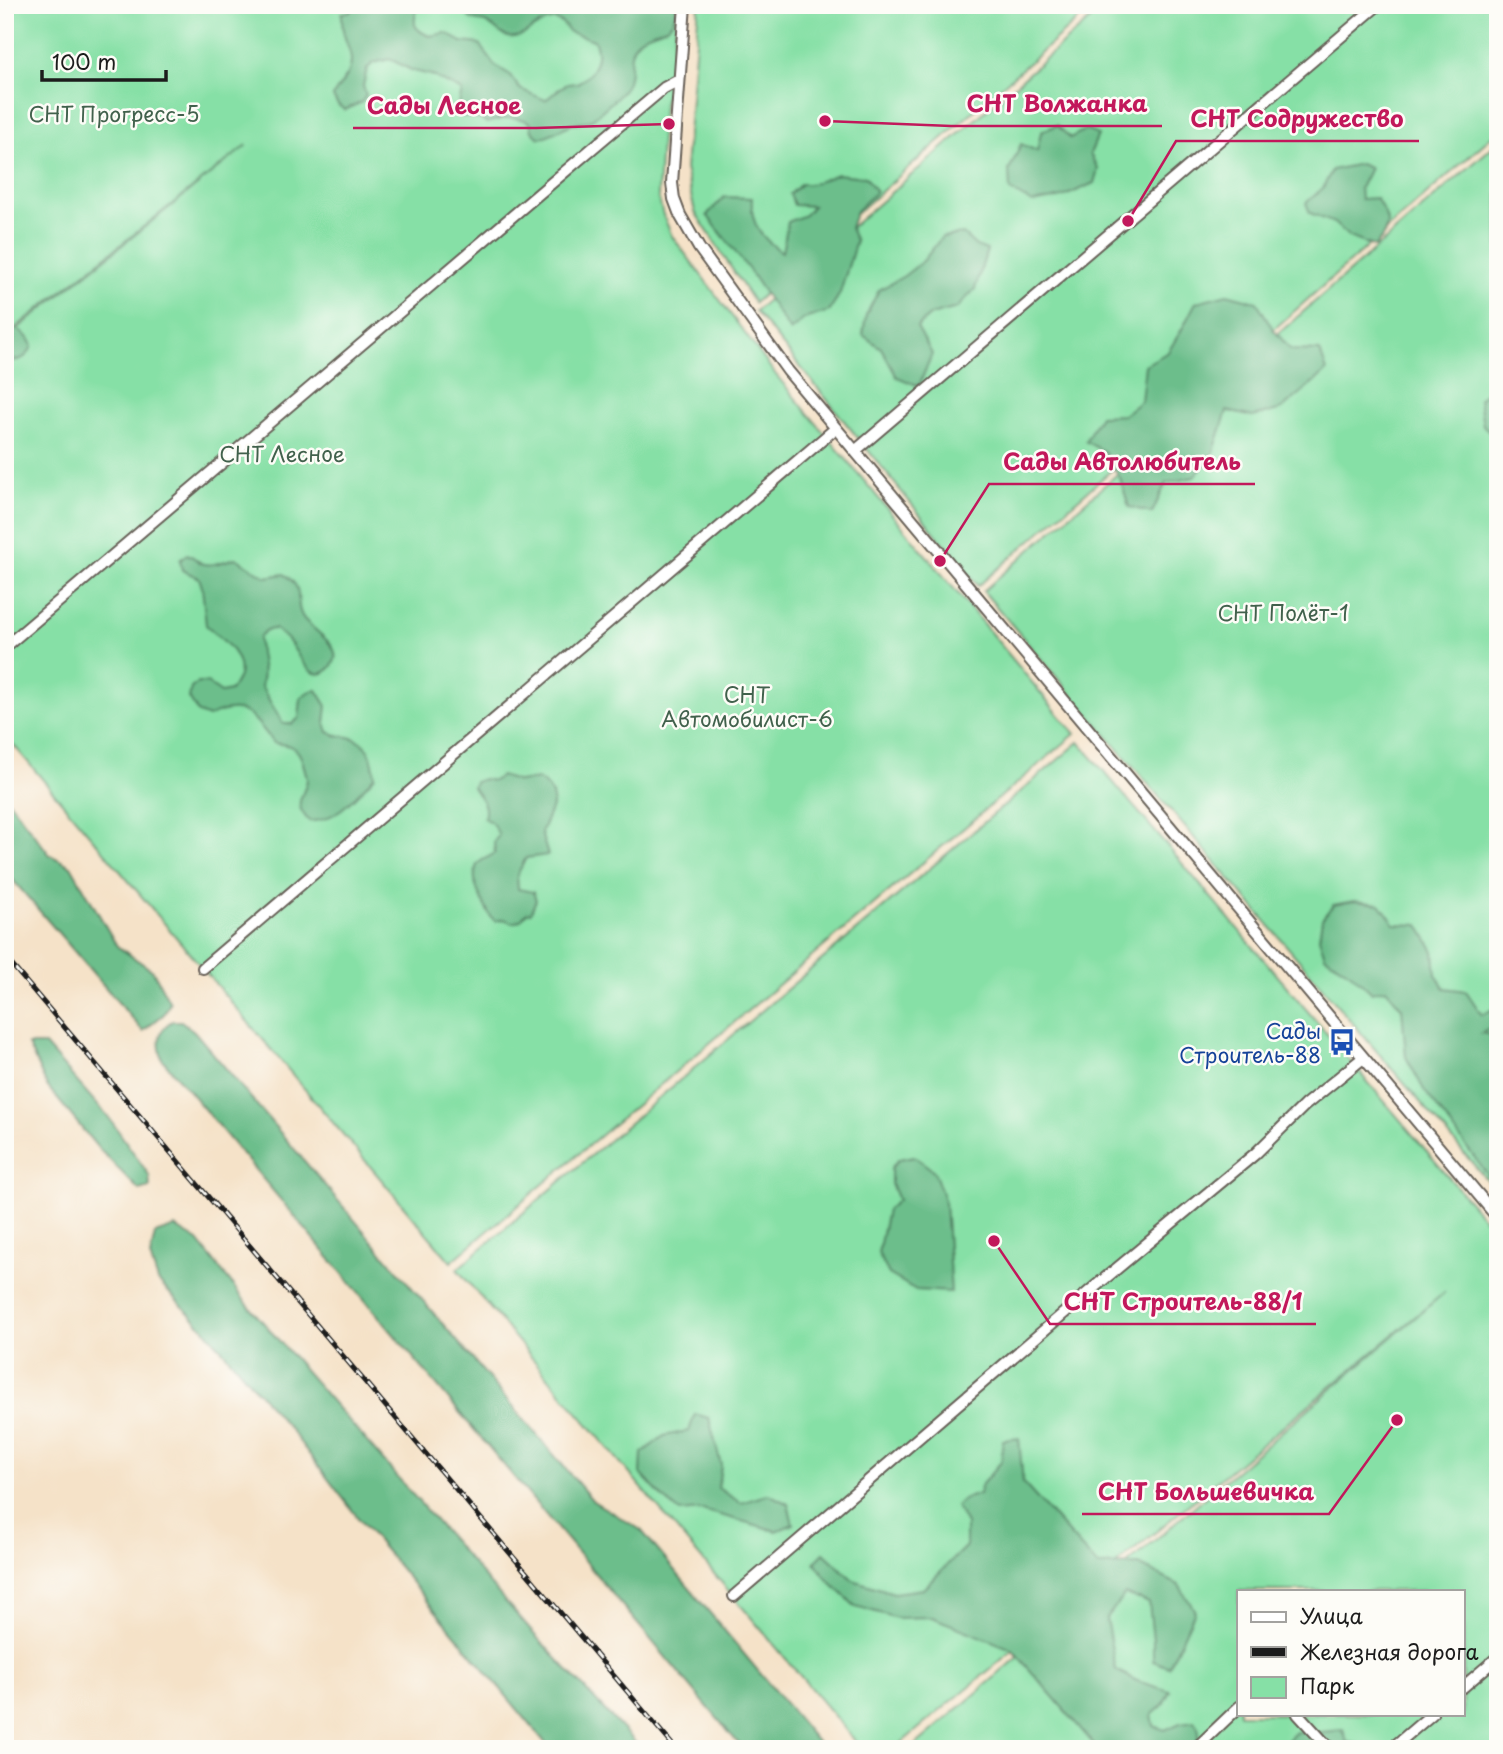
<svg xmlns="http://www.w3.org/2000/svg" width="1503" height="1754" viewBox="0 0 1503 1754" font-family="'Playpen Sans',sans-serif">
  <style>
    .green { fill: #86e0a6; stroke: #517e61; stroke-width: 2; fill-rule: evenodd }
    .forest { fill: #6cbe8b; stroke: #446d54; stroke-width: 2 }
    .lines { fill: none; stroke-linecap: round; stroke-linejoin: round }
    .minor-casing { stroke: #686158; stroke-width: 14 }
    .minor { stroke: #fff; stroke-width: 10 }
    .rail-casing { stroke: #1c1c1c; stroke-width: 5 }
    .rail { stroke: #fdfcf7; stroke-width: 2.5; stroke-dasharray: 8; stroke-linecap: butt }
    .labels { text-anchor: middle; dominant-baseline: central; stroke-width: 5; stroke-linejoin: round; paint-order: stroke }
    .park-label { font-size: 21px; fill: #41614c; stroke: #fdfcf7 }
    .transit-label { font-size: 21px; fill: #164399; stroke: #fdfcf7; text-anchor: end }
    .leader { fill: none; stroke: #c2185b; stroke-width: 2.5 }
    .callout-dot { fill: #c2185b; stroke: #fdfcf7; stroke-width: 2.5 }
    .callout-label { font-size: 23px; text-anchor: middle; font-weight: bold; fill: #c2185b; stroke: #fdfcf7; stroke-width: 5; stroke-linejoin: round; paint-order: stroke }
  </style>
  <rect width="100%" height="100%" fill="#fdfcf7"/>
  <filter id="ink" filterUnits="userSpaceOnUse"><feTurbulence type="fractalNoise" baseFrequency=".0143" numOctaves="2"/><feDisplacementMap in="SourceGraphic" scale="14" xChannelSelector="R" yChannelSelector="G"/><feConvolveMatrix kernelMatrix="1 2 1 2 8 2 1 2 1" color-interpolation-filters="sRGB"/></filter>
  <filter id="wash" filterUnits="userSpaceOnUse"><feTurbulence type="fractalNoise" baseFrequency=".00686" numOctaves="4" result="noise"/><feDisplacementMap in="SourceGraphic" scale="28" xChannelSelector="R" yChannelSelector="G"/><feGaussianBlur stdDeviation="1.57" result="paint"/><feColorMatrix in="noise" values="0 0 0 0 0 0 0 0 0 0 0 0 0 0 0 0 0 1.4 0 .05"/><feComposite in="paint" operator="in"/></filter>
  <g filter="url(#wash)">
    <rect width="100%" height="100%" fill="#f5e2c8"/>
    <path class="green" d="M5,5h673l-8,76 -7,23 -5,92 5,19 9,21 104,139 299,359 -624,528 -446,-527v-396l242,-194 -242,191z
      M699,5h396l-341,298 -59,-91 -10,-43z
      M1107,5h391v126l-217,192 -303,263 -223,-275z
      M1498,142v1051l-515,-602z
      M1079,742l419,493v514h-587l534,-457 -551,457h-32l-405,-480zM1239,1591h224v123h-224z"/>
    <path class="forest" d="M359,5h58c-2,18 -8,21 12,31l17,-3 16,9 18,2 14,21 15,9 11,15 25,11c7,-4 15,-14 23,-16 3,-1 7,0 11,-2 15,-8 23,-26 15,-42l-25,-8c-19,-32 -39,10 -61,5 -8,-2 -15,-12 -23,-15 -5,-2 -10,0 -15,-4 -5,-4 -5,-9 -12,-11 -6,-2 -15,-1 -21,-2h240c-3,33 -25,19 -41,38 -10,11 -2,31 -10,43 -8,13 -24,24 -36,35 -18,-1 -34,13 -51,17l-7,-7 -2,-9c-15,-7 -28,-4 -43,1l-7,-4 -18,-3 -4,-8 4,-17 -31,-16 -18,-4 -23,-12 -17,4 -6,6 -4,17 3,9 -4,7 -17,8 -7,-5 -5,-8c4,-11 15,-18 17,-29 4,-14 -5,-25 -7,-38 -1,-6 -1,-12 -1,-17l9,-2z
      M1057,125l13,13 15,-8 13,5 -8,19 8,15 -4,14 -31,14 -30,6 -23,-13 -1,-20 12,-26 16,7 4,-19z
      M1360,164l10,4 -10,20 1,11 15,-1c14,23 16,27 -1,49l-26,-10 -15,-14 -24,-10 -4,-10 17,-15 9,-18z
      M837,174l29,3 10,15 -20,19 -6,17 6,13 -16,52 -10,18 -26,8 -14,12 -41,-61 -42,-55 17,-18 28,1c-2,26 9,40 30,54l6,-30 17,-7 8,-9 -19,-1 -4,-11 11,-10h11z
      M963,234l13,12 11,4 -12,39 -18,19 -26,7 -14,12 15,27 -13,32 -22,-9 -16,-29 -18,-13 3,-20 13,-25 25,-14 19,-15 19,-24z
      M1227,294l30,8 16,27 18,21 29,1 7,20 -45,38 -29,8 -26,-6 -14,43 -19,23 -28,6 -14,30 -23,-6 -9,-29 -15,-26 -20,-11 15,-25 23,-1 18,-14 4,-36 23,-13 14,-23 14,-27z
      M5,327c13,1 23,7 27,19 -5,14 -13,14 -27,16z
      M1498,380v60l-15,-15 -4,-26z
      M187,554c7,2 8,6 14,9 9,5 26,-3 35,-5l30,19 18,-3c23,16 9,26 18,42 7,14 48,31 28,52 -20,20 -33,-18 -42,-28 -4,-4 -8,-7 -13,-11l-9,1 -7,7c-1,19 7,30 2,49l22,38h9l7,-6 2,-20 7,-6 9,-2 10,16 -2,17 3,9c8,4 13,4 21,5 21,4 24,22 26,39 -16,17 -41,48 -66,45 -18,-20 -5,-22 -2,-41 0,-5 -3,-12 -4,-17 -5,-17 -12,-18 -29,-20 -22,-27 -30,-44 -66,-26l-10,-4 -9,-15 2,-10 7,-5h9l14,10 9,-2c3,-4 7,-10 9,-15 5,-22 -19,-38 -33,-51l-4,-38 -3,-9 -17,-8 -2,-10z
      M501,776l18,6 19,-3c27,19 11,31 3,54l7,22 -22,3 -9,17 1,14 15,3 3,8 -5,12 -4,1 -6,7 -8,3 -9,-4 -9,2 -4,-4c-8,-14 -22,-36 -14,-52 2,-5 13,-8 18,-12l-1,-11 5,-7 -7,-12 -8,-5c4,-15 -4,-19 -11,-31l2,-5 8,-3 10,2z
      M5,796l45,59 21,11 46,80 36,25 17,32 -6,11 -21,17 -138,-160z
      M1354,901l26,3 15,20 24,1 15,26 2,24 9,13 21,3 16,24 16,-9v19l-16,8 16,3v153l-74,-99 -18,-33 -4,-49 -16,-19 -15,3 -19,-18 -27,-18 -6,-18 3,-19 11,-14z
      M172,1021h9l13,10 399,470 48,29 182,219h-80l-581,-690c-4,-16 -5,-29 10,-38z
      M28,1045h17l65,74 39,56 1,12 -11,3 -41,-42 -51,-62z
      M914,1156l20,15 11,31 6,90 -35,-2 -27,-16 -11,-21 9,-43 11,-10 -7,-16v-16l8,-9z
      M175,1227l23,14 51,65 282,325 110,118h-90l-8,-9 -184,-221 -67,-87 -84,-99 -50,-52 -8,-24 5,-23z
      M695,1414l14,4 12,47 -3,23 23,15 28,-9 19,10 5,20 -16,7 -75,-21 -22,2 -18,-15 -21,-23 1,-21 22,-17 25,-5z
      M1019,1438l4,45 75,83 41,-1 40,20 16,26 -26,56 -16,-6v-21l-4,-37 -24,-9 -19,25 10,51 21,11 33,10 -8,15 -10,9 2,11 11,4 15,-7 14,-2c8,10 6,18 -2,28h-94l-86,-100 -80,-32 -35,1 -42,-12 -28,-27 -12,-17 9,-9 29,27 41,13 29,-4 43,-43v-22l-10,-18 10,-8 13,-4 3,-10 19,-22 2,-22z
      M1343,1730l4,12 13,3 3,4h-81l1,-4 13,-13 14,1z"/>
  </g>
  <g filter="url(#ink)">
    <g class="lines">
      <defs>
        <path id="minor" d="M685,5l-13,178 2,16 6,16 19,33 89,123 710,847
          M855,451l523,-446
          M5,647l596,-506 63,-53 15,-8
          M203,968l633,-540
          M734,1596l357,-306 164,-136 50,-49 58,-47
          M1463,1687l35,-30
          M1298,1714l32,35
          M1195,1749l44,-42
          M1391,1749l41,-35"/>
      </defs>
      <use href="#minor" class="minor-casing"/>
      <use href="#minor" class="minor"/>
      <defs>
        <path id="rail" d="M5,957l671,792"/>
      </defs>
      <use href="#rail" class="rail-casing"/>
      <use href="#rail" class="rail"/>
    </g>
  </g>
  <defs>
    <symbol id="bus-bare" viewBox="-9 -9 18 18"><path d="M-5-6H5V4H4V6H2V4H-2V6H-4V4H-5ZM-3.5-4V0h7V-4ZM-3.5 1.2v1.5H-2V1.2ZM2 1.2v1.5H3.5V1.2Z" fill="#1a4fb4" stroke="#fdfcf7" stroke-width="2.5" paint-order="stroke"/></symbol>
  </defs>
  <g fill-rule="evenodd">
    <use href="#bus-bare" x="1323" y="1023" width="38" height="38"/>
  </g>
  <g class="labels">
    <g class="park-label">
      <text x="114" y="113">СНТ Прогресс-5</text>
      <text x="282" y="453">СНТ Лесное</text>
      <text x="1283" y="612">СНТ Полёт-1</text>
      <text x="747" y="694">СНТ<tspan x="747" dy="24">Автомобилист-6</tspan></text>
    </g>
    <g class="transit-label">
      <text x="1321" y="1030">Сады<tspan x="1321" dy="24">Строитель-88</tspan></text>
    </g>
  </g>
  <path class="leader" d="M825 121L951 126H1162M669 124L536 128H353M1128 221L1176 141H1419M940 561L989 484H1255M994 1241L1050 1324H1316M1397 1420L1329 1514H1082"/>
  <g class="callout-dot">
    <circle cx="825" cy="121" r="7"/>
    <circle cx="669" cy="124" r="7"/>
    <circle cx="1128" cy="221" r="7"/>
    <circle cx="940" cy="561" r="7"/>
    <circle cx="994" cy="1241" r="7"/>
    <circle cx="1397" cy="1420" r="7"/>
  </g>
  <g class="callout-label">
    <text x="1057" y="112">СНТ Волжанка</text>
    <text x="444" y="114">Сады Лесное</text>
    <text x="1297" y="127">СНТ Содружество</text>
    <text x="1122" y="470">Сады Автолюбитель</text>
    <text x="1183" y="1310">СНТ Строитель-88/1</text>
    <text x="1206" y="1500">СНТ Большевичка</text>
  </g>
  <rect width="1503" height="1754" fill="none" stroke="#fdfcf7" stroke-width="28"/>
  <rect x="1237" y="1590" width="228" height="126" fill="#fdfcf7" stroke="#a3a29f" stroke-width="2"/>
  <rect x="1251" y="1612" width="35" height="10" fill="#ffffff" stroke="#a3a29f" stroke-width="2"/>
  <text x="1300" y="1624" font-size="21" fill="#1c1c1c">Улица</text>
  <rect x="1251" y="1647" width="35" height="10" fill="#1c1c1c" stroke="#a3a29f" stroke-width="2"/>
  <text x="1300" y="1660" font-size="21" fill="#1c1c1c">Железная дорога</text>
  <rect x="1251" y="1677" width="35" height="21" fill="#86e0a6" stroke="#a3a29f" stroke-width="2"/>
  <text x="1300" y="1694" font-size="21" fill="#1c1c1c">Парк</text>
  <path d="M42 70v10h124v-10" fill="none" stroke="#1c1c1c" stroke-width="3.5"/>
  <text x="52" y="70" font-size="21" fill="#1c1c1c" stroke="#fdfcf7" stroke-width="5" paint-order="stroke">100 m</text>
</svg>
